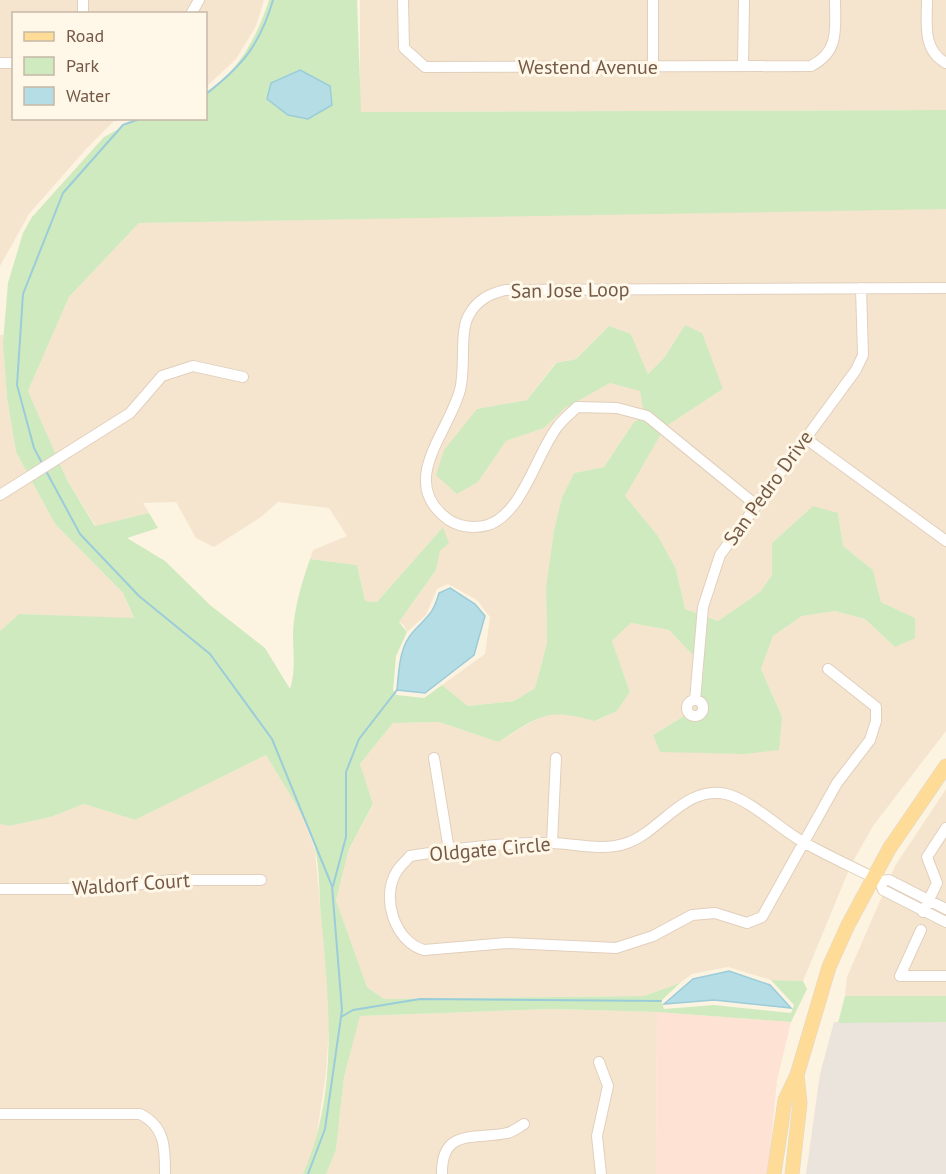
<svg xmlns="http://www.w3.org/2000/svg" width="946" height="1174" viewBox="0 0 946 1174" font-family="'PT Sans',sans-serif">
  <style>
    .residential { fill: #f5e5cf }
    .commercial { fill: #fee2d4 }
    .industrial { fill: #ebe4dc }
    .green { fill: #cfeabf }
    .water { fill: #b5dde6; stroke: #9bccd9; stroke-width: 1.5 }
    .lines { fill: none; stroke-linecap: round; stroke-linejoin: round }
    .stream { stroke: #9bccd9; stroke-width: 2 }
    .minor-casing { stroke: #e1cfbc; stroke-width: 12 }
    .major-casing { stroke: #ded7d3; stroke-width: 15 }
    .minor { stroke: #fff; stroke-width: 10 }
    .major { stroke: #fedc97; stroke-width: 14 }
    .labels { text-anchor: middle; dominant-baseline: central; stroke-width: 6; stroke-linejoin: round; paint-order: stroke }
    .street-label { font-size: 20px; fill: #745947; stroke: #fff7e7 }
  </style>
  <rect width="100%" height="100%" fill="#fdf3e1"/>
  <path class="residential" d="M0,0h264l-8,26 -20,33 -30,28v-73h-192v104l107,1 -7,2 -28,28 -57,65 -29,52z
    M360,0h586v110l-586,2z
    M946,207v524l-73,95 -22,39 -48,116 -32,-1 -43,-13 -36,7 -12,9 -36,13 -260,3 -17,-12 -31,-87 13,-51 24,-44 -13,-41 33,-41 46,-1 59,20 42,-25 25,-5 31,9 21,-10 13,-19 -18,-51 19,-18 38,7 35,37 -7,41 -44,27 7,16h27l95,-34 -21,-48 12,-33 29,-20 33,-5 30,8 30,28 20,-29 -34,-16 -8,-32 -30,-24 -5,-32 -25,-8 -41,37v32l-12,17 -42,29 -33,-12 -9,-40 -18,-33 -34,-40 41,-69 58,-38 -13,-28 -25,-36 -21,33 -16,16 -17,-40 -22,-8 -33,33 -21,4 -28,37 -50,9 1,73 28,-41 38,-13 20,-20 46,-25 30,7 4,25 -10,7 -30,45 -30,6 -12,24 -8,33 -8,57 1,56 -12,45 -21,13 -46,5 -26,-21 43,-31 5,-37 -13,-17 -29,-16 -11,5 -11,26 -19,17 -3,-7 -5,-3 37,-52 7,-43 -66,75 -12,-1 -8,-36 -47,-6 3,-9 34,-14 -18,-28 -51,-6 -17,15 -47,30 -18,-9 -20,-36 -33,1 6,10 -53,13 -29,-46 -39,-89 41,-94 70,-74z
    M0,335h3l4,63 9,54 39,72 68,69 11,26 -115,-5 -19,17z
    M266,755l36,59 13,36 15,162 -4,61 -11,74 -12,27h-303v-350l9,2 42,-9 33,-13 51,16z
    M946,789v207h-101l2,-19 48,-111z
    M552,1009l105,3 -1,162h-330l10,-24 8,-73 15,-61z"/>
  <path class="commercial" d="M657,1012l134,10 -14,58 -9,94h-112z"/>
  <path class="industrial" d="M834,1022h112v152h-140l14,-100z"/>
  <path class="green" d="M269,0h88l4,112 585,-2v99l-807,14 -70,74 -41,94 39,89 28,46 54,-13 9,15 -31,10 38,23 45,44 55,43 25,41c6,-19 3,-37 3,-56 1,-25 9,-51 17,-74l47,6 8,36 12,1 66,-75 6,16 -9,8 -4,19 -37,52 8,10 -11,24 -3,34 4,5 27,3 18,-13 26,21 46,-5 21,-13 12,-45 -1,-56 8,-57 8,-33 12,-24 30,-6 30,-45 10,-7 -4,-24 -30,-8 -45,25 -21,20 -38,13 -28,41 -21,12 -21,-19 8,-25 33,-41 50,-9 29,-37 20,-4 33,-33 22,8 17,40 16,-16 21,-33 17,8 21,56 -58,38 -40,69 33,40 18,33 9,40 33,12 42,-29 12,-17v-32l41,-37 25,7 5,33 30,24 8,32 34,16v20l-20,9 -30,-28 -30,-8 -33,5 -29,20 -12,33 21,48 -3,33 -34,4 -85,-2 -7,-17 44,-27 7,-41 -35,-37 -38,-7 -19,18 18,51 -13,19 -22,10c-50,-14 -55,-5 -97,21l-59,-20 -46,1 -33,41 13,40 -24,45 -13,51 31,87 17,12 260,-3 36,-13 -19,18 3,8 50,-4 77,8 3,-8 -23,-25 32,1 4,8 -16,33 -134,-10 -105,-3 -192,7 -16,61 -8,73 -10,24h-23c36,-80 26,-173 18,-257 -2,-22 -1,-48 -6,-69 -10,-34 -31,-62 -49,-93l-131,65 -51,-16 -33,13 -42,9 -9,-2v-193l19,-17 115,4 -11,-25 -68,-69 -39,-72 -9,-54 -4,-56 5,-59 15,-50 9,-16 72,-80 33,-18 69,-1v-26c32,-19 52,-57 63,-92z
    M845,996h101v26l-108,1z"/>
  <path class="water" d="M300,70l30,16 2,19 -24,14 -20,-4 -21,-16 4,-16z
    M450,588l25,16 10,12 -11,39 -49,38 -28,-3c2,-19 2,-43 16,-58 14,-16 20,-17 26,-39z
    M729,971l41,14 21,23 -77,-8 -50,4 29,-25z"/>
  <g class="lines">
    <path class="stream" d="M206,94c36,-28 54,-49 67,-94
      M42,463l-8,-15 -17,-63 6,-91 40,-101 60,-68 19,-7
      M46,471l34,63 59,62 71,58 62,85 60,147 10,124 -17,119 -17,45
      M333,886l13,-49v-65l13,-33 38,-49
      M341,1017l12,-7 67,-11 241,2"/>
    <defs>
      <path id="minor" d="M403,0l1,48 21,19 386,-1c29,-15 24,-37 24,-66
        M927,0c0,23 -5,50 19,63
        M83,14v-14
        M191,14l8,-14
        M0,63h14
        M743,66l1,-66
        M653,68v-68
        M805,438l141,103
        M0,495l130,-82 32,-37 31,-10 50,11
        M756,505l-109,-89 -30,-8 -40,-1c-6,6 -14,12 -19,19 -22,28 -35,87 -70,99 -14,4 -32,2 -43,-8 -46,-37 4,-85 15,-127 6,-22 -1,-59 9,-75 8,-15 20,-21 36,-25l441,-2
        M828,669l48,38v14l-6,19 -33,43 -75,134 -15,6 -32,-10 -23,2 -39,21 -37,12 -109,-5 -83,7c-29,-8 -44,-53 -27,-79 3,-5 9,-10 13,-15 46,-7 93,-14 140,-13 25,0 52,9 77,0 34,-12 58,-58 99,-49 25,6 54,35 77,48 25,14 52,26 77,39l9,-1 57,29
        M695,700l8,-93 17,-52 136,-185 7,-15 -2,-67
        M687 708a8 8 0 1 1 16 0a8 8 0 1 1-16 0Z
        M434,758l15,92
        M552,843l4,-85
        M880,881l3,9 63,32
        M0,889h105l66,-9h90
        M923,912l14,-29 -10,-26 19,-29
        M921,930l-21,46h46
        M599,1062l9,24 -11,50 4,38
        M0,1114h140c26,13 25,35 25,60
        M442,1174c-1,-47 35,-34 65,-41 6,-1 12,-6 17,-9"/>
      <path id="major" d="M774,1174l11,-74 12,-25 32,-108 19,-42 41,-76 57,-83
        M792,1174l8,-71 -3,-28"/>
    </defs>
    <use href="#minor" class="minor-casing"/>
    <use href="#major" class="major-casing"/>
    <use href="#minor" class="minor"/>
    <use href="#major" class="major"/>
  </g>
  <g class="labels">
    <g class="street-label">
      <text x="588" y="67">Westend Avenue</text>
      <text transform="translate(570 290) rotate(-1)">San Jose Loop</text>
      <text transform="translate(768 488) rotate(-54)">San Pedro Drive</text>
      <text transform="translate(490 849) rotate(-5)">Oldgate Circle</text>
      <text transform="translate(131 884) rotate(-4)">Waldorf Court</text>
    </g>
  </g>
  <rect x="12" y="12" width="195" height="108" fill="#fff7e7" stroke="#c7b8a7" stroke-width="1.5"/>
  <rect x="24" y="32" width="30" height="9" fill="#fedc97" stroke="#c7b8a7" stroke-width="1.5"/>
  <text x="66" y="42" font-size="18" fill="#745947">Road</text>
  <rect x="24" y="57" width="30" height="18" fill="#cfeabf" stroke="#c7b8a7" stroke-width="1.5"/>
  <text x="66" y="72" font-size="18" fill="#745947">Park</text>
  <rect x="24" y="87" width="30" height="18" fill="#b5dde6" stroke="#c7b8a7" stroke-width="1.5"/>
  <text x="66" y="102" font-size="18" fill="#745947">Water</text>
</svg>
